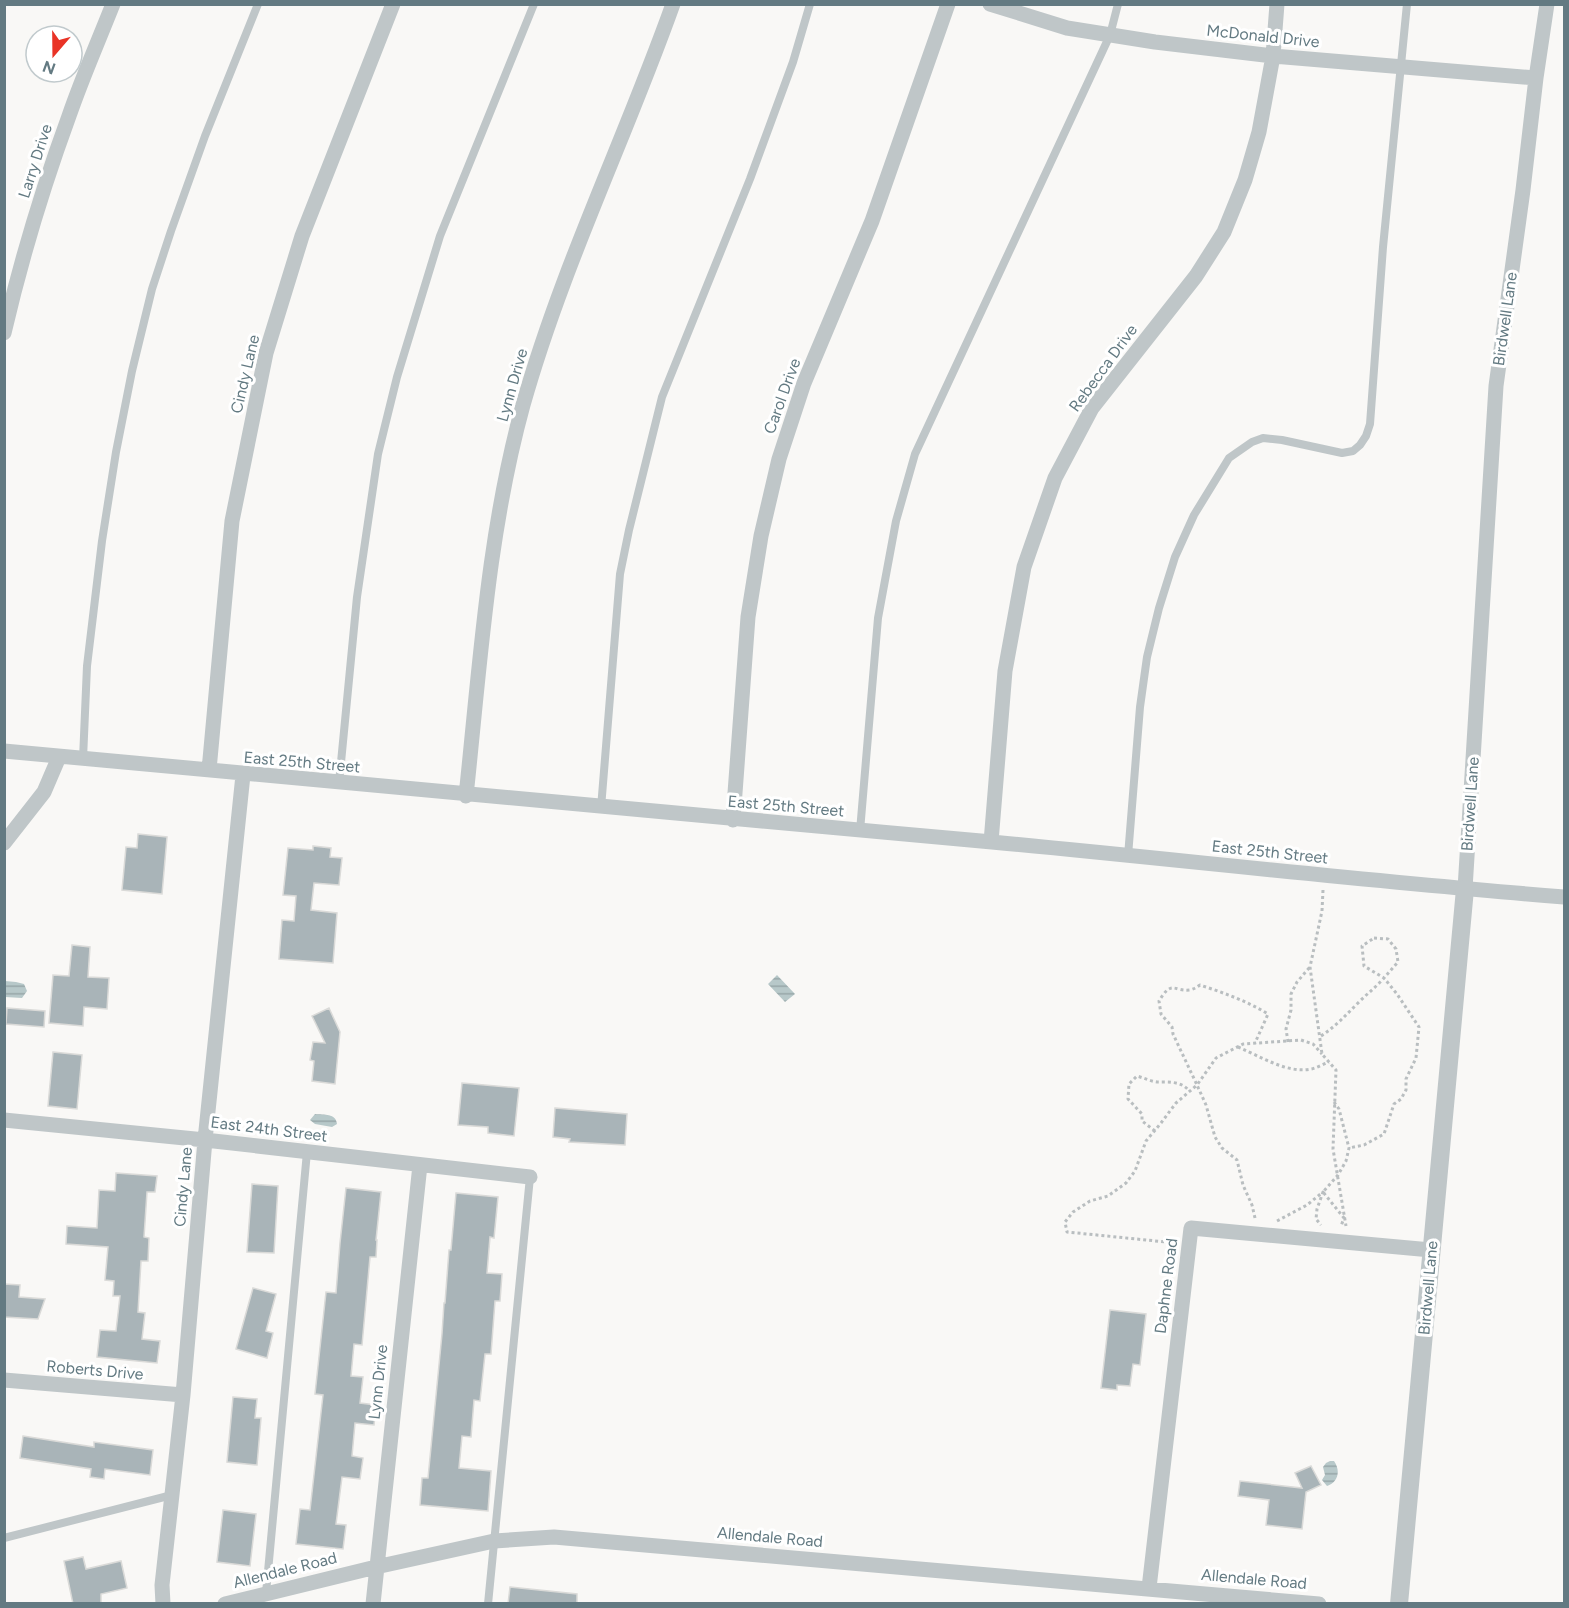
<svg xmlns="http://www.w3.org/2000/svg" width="1569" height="1608" viewBox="0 0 1569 1608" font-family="Figtree,sans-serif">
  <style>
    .water { fill: url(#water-rules) }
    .building { fill: #a9b4b8; stroke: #dadad8; stroke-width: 1.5 }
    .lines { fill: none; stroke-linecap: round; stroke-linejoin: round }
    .path { stroke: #b9bec0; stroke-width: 3; stroke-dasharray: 3 3; stroke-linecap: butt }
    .service { stroke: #bfc6c8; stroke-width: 8 }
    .minor { stroke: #bfc6c8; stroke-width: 15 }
    .tertiary { stroke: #bfc6c8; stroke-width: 18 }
    .labels { text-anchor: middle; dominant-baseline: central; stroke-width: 6; stroke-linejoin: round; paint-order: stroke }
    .street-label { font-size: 16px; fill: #637a82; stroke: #fff }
  </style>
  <defs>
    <pattern id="water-rules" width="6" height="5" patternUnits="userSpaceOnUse" patternTransform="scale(1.5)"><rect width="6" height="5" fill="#b7c8c9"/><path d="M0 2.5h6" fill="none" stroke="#98a7a9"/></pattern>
  </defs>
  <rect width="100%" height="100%" fill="#f9f8f6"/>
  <path class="water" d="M777,975l18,19 -10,8 -17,-18z
    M5,981l11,1 8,2 3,7 -5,7 -17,-1z
    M315,1114c9,1 21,-1 22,10l-5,3 -17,-3 -5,-4z
    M1330,1461h4c7,10 4,21 -7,25l-5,-6 3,-5 -2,-8 3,-4z"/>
  <path class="building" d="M138,834l29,3 -5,57 -40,-4 4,-43 11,1z
    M313,846l18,2 -1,9 12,1 -3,27 -25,-2 -3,27 26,3 -4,50 -54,-4 3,-39 12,1 2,-25 -13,-1 5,-47 25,2z
    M72,945l18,2 -2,30 21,1 -2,31 -23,-2 -1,19 -34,-3 4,-48 16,1z
    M7,1008l38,3 -1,16 -38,-3z
    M329,1008l11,24 -5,52 -23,-3 2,-20 -4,-1 3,-18 12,1 -13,-27z
    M53,1052l29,3 -5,54 -29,-3z
    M462,1083l57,5 -5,48 -26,-3v-6l-30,-2z
    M555,1108l72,6 -2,31 -56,-3 1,-3 -17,-2z
    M116,1173l41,3 -2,16h-8l-3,45 5,1 -1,23h-7l-3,51 7,1 -3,26 18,2 -3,22 -60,-6 3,-27 16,1 4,-35h-7l1,-15 -9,-1 3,-33 -42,-3 1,-18 30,2 2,-38 16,1z
    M252,1184l26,2 -4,67 -27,-1z
    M346,1188l35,4 -5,48h1l-1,17h-6l-8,88 -8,-1 -3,32 12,1 -3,26 16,2 -2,20 -19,-2 -3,33 11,2 -3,21 -18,-2 -6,47 10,1 -3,24 -47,-5 4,-35 10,1 13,-115 -8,-1 11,-102 10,1 4,-50z
    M456,1193l42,4 -4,41 -4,-1 -3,36 15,1 -2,27h-5l-4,53h-6l-5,47 -6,-1 -3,37 -9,-1 -3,32 32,3 -3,40 -68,-6 2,-27h6l14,-144 2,-31h1l4,-53h2z
    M4,1284l16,1 -1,12 26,2 -7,20 -34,-2z
    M253,1288l23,6 -10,37 7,2 -6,25 -31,-9z
    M1110,1310l36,4 -6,51 -7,-1 -3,22 -13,-1v5l-16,-2z
    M233,1397l24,2 -2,19h6l-4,47 -30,-3z
    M23,1436l71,11v-5l59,8 -3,25 -45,-6 -1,10 -14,-2 1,-8 -71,-11z
    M1311,1466l10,19 -15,7 -4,37 -36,-4 3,-25 -31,-4 2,-15 62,7 -7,-15z
    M223,1510l33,4 -6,52 -33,-4z
    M83,1557l3,12 35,-8 6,27 -26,6v10h-28l-9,-43z
    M510,1587l67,7v10h-69z"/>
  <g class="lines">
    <path class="path" d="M1323,890l-1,21 -12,56 12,87 14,16 -3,79 13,77
      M1374,938l14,1 8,10 2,13 -14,16 -20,-12 -2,-20z
      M1321,1036c15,-10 26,-22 39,-35 8,-8 16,-14 24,-23l13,16 22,33 -3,31 -10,21v11l-5,9 -7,5 -10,30 -20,11 -15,3
      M1288,1042l-2,-13 5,-19v-16l6,-12 13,-15
      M1238,1047c22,9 49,27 73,22 6,-1 12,-5 18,-7
      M1334,1102l5,7 10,39 -3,13 -8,14 -15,17 21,26 -3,8
      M1155,1131l-13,-10v-7l-14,-15 1,-15 8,-8c7,2 13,5 20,6 11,0 25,-1 32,9
      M1255,1218l-3,-13 -9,-20 -6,-25 -15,-12 -7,-11 -9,-32 -9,-20 19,-27 27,-14 58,-4 12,4 9,10
      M1277,1221l30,-16 16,-13 -6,17 -1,10 5,6
      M1176,1243l-109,-11 -2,-10 8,-10 17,-11 18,-5 18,-13 9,-12 11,-30 15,-18 15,-20 21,-18 -24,-51 -1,-7 -11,-13 -2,-13c13,-22 15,-9 31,-11 4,-1 7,-3 10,-5 24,8 47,16 68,29l-13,29"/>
    <path class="service" d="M83,759l4,-93 15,-125 14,-89 16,-81 20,-82 19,-58 34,-95 53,-132
      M339,783l18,-186 21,-143 19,-77 43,-141 94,-232
      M601,808l19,-234 9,-44 33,-133 88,-218 43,-117 17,-58
      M860,831l18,-213 18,-97 19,-67 195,-419 8,-31
      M1128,856l12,-149 7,-50 12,-49 16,-51 19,-42 35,-57 23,-16 11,-4 19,2 60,13 11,-2 7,-6 6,-9 4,-12 13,-177 24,-243
      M4,1538l168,-43
      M266,1593l41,-441
      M488,1604l42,-427"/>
    <path class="minor" d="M990,4l77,24 88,14 118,14 263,22
      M4,333c17,-73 39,-146 65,-217 13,-38 29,-74 44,-112
      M4,751c330,33 659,61 988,91 191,18 382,40 572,55
      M209,770l23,-249 34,-168 36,-117 91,-232
      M466,796c14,-131 22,-264 57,-391 39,-138 102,-266 150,-401
      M733,820l15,-203 13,-81 18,-77 25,-76 68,-162 76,-217
      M991,842l14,-171 19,-104 31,-89 37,-70 104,-132 28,-44 21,-52 14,-48 14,-76 4,-52
      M4,843l40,-51 15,-35
      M1465,889l31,-503 27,-196 13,-112 11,-74
      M4,1120l201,20 325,37
      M4,1380l179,15
      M1149,1588l42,-360 240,22
      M163,1604l-1,-19 21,-190 22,-255 38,-365
      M225,1604l151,-37 118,-26 60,-4 765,67
      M373,1604l47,-439"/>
    <path class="tertiary" d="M1399,1604l66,-715"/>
  </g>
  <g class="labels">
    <g class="street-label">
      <text transform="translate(1263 36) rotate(6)">McDonald Drive</text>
      <text transform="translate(35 161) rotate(-72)">Larry Drive</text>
      <text transform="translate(1505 319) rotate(-82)">Birdwell Lane</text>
      <text transform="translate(1103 368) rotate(-54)">Rebecca Drive</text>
      <text transform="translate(245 374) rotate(-77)">Cindy Lane</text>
      <text transform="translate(512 385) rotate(-74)">Lynn Drive</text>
      <text transform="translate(782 396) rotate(-70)">Carol Drive</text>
      <text transform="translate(302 762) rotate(5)">East 25th Street</text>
      <text transform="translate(1470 804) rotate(-86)">Birdwell Lane</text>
      <text transform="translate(786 806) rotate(5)">East 25th Street</text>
      <text transform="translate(1270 852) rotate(6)">East 25th Street</text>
      <text transform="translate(269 1129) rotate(7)">East 24th Street</text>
      <text transform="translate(183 1187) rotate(-85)">Cindy Lane</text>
      <text transform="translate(1166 1286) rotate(-83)">Daphne Road</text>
      <text transform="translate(1428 1288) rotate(-85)">Birdwell Lane</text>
      <text transform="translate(95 1370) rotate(5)">Roberts Drive</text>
      <text transform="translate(378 1382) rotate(-84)">Lynn Drive</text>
      <text transform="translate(770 1537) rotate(5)">Allendale Road</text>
      <text transform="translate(285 1570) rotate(-14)">Allendale Road</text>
      <text transform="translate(1254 1579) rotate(5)">Allendale Road</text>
    </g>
  </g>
  <rect width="1569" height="1608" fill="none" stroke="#637a82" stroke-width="12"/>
  <g transform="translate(54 54) rotate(200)"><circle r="28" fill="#ffffff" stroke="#c1cacd" stroke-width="1.5"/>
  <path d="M0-4.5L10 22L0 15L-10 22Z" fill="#e93326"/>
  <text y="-9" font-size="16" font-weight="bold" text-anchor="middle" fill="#637a82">N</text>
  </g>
</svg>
